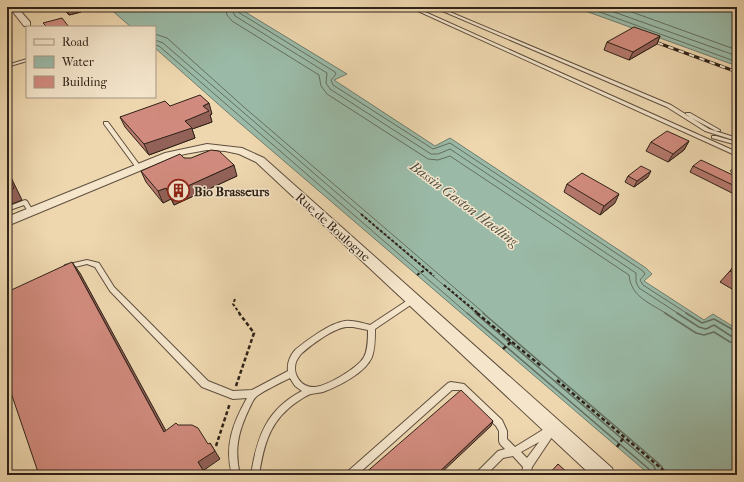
<svg xmlns="http://www.w3.org/2000/svg" width="744" height="482" viewBox="0 0 744 482" font-family="'IM FELL French Canon',serif">
  <style>
    .water { fill: #9abaa7; stroke: #6f7d6e }
    .lines { fill: none; stroke-linecap: round; stroke-linejoin: round }
    .shore-far1 { stroke: #646e60; stroke-width: 1 }
    .shore { stroke: #646e60; stroke-width: 1.5 }
    .service-casing { stroke: #5f4f3e; stroke-width: 2 }
    .minor-casing { stroke: #5f4f3e; stroke-width: 2 }
    .path-far1 { stroke: #2f2218; stroke-width: 2; stroke-dasharray: 3 2; stroke-linecap: butt }
    .path { stroke: #2f2218; stroke-width: 2.5; stroke-dasharray: 4 2.5; stroke-linecap: butt }
    .service { fill: #f4e5cb; fill-rule: evenodd }
    .minor { fill: #f4e5cb; fill-rule: evenodd }
    .rail-casing { stroke: #2f2218; stroke-width: 3 }
    .rail { stroke: #f4e5cb; stroke-width: 2; stroke-dasharray: 5.5; stroke-linecap: butt }
    .wall { fill: #b4786c; stroke: #2f2218 }
    .shaded-wall { fill: #926158; stroke: #2f2218 }
    .building { fill: #d18b7e; stroke: #2f2218 }
    .labels { text-anchor: middle; dominant-baseline: central; stroke-width: 3; stroke-linejoin: round; paint-order: stroke }
    .poi-label { font-size: 13px; font-weight: bold; fill: #2f2218; stroke: #f4e5cb; text-anchor: start }
    .street-label { font-size: 13px; fill: #2f2218; stroke: #f4e5cb }
    .water-label { font-size: 14px; font-style: italic; fill: #4f5043; stroke: #f4e5cb }
  </style>
  <rect width="100%" height="100%" fill="#eed7af"/>
  <filter id="stains"><feTurbulence type="fractalNoise" baseFrequency=".005" numOctaves="4"/><feColorMatrix values="0 0 0 0 .2 0 0 0 0 .09 0 0 0 0 .02 0 0 0 .5 -.17"/></filter>
  <radialGradient id="worn" r=".72"><stop offset=".6" stop-color="#630" stop-opacity="0"/><stop offset="1" stop-color="#630" stop-opacity=".3"/></radialGradient>
  <path class="water" d="M108,7h129l110,67 -13,6 101,66 15,-8 196,130 6,6 -8,7 60,39 9,-6 24,15v146h-87l-415,-356 -80,-71v-21h-24z
    M558,7h179v59l-157,-57z"/>
  <g class="lines">
    <path class="shore-far1" d="M225,7l2,8 5,6 87,54 2,11 6,8 101,65 10,1 12,-4 179,119c2,22 21,28 38,39
      M231,7l4,9 92,57 -1,10 4,6 101,65h7l12,-5 186,124v9l3,6 40,26
      M236,7l2,5 97,60 1,2 -5,6 2,5 100,64 17,-6 193,128 2,3 -5,6 3,5 45,29
      M586,7l151,55
      M600,7l137,49
      M618,7l119,43
      M155,34l12,4 78,70 240,206
      M155,40l8,3 314,271
      M155,45l4,1 309,268"/>
    <path class="shore" d="M467,313l183,157 2,5
      M475,313l179,153 3,9
      M483,313l174,149 5,5 1,8
      M665,313l31,20 8,2 10,-3 16,10 7,1
      M677,313l22,14 7,2 8,-4 17,11 6,1
      M686,313l16,10 12,-4 23,13"/>
    <defs>
      <path id="service" d="M409,7h5l323,145v4z
        M433,7h5l233,98 38,24 28,9v3l-32,-10 -38,-24z
        M27,59v2l-20,6v-2z
        M686,113h4l30,17v1h-4l-30,-16z
        M104,122h4l33,45 1,1 -1,1h-4l-33,-45z
        M712,136h4l21,6v3l-25,-7z
        M737,166v11l-2,-1 -4,-5 4,-4z
        M25,200l2,1 6,10 1,1 -1,1h-4l-5,-8 -17,6v-4z
        M87,260l12,3 15,24 94,94 25,10 19,-1 36,-19c-1,-8 2,-15 7,-21 12,-10 35,-27 50,-29 8,-1 17,2 25,4l41,-27 2,-1 2,1 1,2 -1,2 -40,27c0,10 0,19 -3,28 -7,16 -33,29 -49,35 -4,1 -8,1 -12,2 -5,1 -19,11 -23,15 -20,17 -25,41 -29,66h-8c6,-38 15,-65 51,-84l-7,-5 -5,-8c-10,5 -25,12 -33,18 -4,3 -6,9 -8,13 -11,23 -15,41 -9,66h-8c-8,-29 1,-52 15,-77l-14,1 -31,-12 -92,-96 -15,-24 -8,-3 -20,5h-2l-1,-2 1,-2zM346,327h7l15,3c0,9 0,20 -4,27 -6,11 -37,29 -49,30 -14,1 -23,-13 -19,-25 1,-3 3,-5 5,-8 10,-9 31,-25 45,-27z
        M451,382l13,2 38,36 5,11v8l8,8 34,-21 3,-1 3,1 1,3 -2,5 -22,33 -2,8h-8l1,-8 -10,-11 -10,2 -17,17h-10l1,-3 21,-21 7,-2 -5,-5 -1,-3v-10l-3,-5 -37,-36h-7l-95,85h-11l1,-3 101,-89zM539,442l-12,16 -6,-6z"/>
      <path id="minor" d="M9,7h8l13,15v4h-6z
        M207,144l35,4 22,10 348,310 2,7h-23l-335,-313 -17,-8 -14,-3 -18,-1 -22,4 -12,3 -166,69v-9l158,-64z"/>
    </defs>
    <use href="#service" class="service-casing"/>
    <use href="#minor" class="minor-casing"/>
    <path class="path-far1" d="M361,214l73,62
      M417,275l9,-6
      M444,285l35,29
      M235,299l-2,5 7,10"/>
    <path class="path" d="M477,313l64,53
      M503,349l8,-7
      M557,380l112,95
      M236,386l18,-53 -15,-20
      M216,446l14,-43
      M617,447l7,-10"/>
    <use href="#service" class="service"/>
    <use href="#minor" class="minor"/>
    <defs>
      <path id="rail" d="M658,43l79,29"/>
    </defs>
    <use href="#rail" class="rail-casing"/>
    <use href="#rail" class="rail"/>
  </g>
  <path class="wall" d="M61,7h18l2,5 -12,3z
    M660,36l-3,8 -28,16 -25,-10 3,-8z
    M170,106l42,8 -2,1 2,7 -20,7 3,9 -46,17 -24,-28 -5,-10z
    M689,141l-5,9 -16,12 -22,-11 5,-9z
    M184,158l53,18 -63,29 -3,-6 -8,4 -17,-21 -5,-11z
    M693,166l44,11v17l-1,1 -46,-23z
    M628,176l20,1 -14,10 -9,-5z
    M567,184l48,19 -15,12 -36,-23z
    M737,263v29l-17,-10z"/>
  <path class="shaded-wall" d="M72,7h7l2,5 -12,3 -3,-7z
    M660,36l-3,8 -28,16 4,-8z
    M209,103l3,11 -2,1 2,7 -20,7 3,9 -46,17 -5,-11 59,-38z
    M689,141l-5,9 -16,12 5,-8z
    M234,165l3,11 -63,29 -4,-11z
    M7,169l15,31 -15,6z
    M651,171l-3,6 -14,10 3,-6z
    M166,188l5,11 -8,4 -5,-12z
    M619,194l-4,9 -15,12 4,-9z
    M72,262l8,11 91,167 -7,-8z
    M493,421l-2,5 -52,49h-3z
    M210,443l10,16 -16,11 3,5h-1l-8,-13z"/>
  <path class="building" d="M62,18l7,9h-22l-4,-4z
    M634,27l26,9 -27,16 -26,-10z
    M200,95l9,8 -6,3 6,5 -24,10 7,7 -48,16 -24,-27 45,-16 5,5z
    M667,131l22,10 -16,13 -22,-12z
    M211,150l8,1 15,14 -64,29 -4,-6 -8,3 -17,-20 39,-17 4,4h7z
    M701,160l36,17v10l-44,-21z
    M641,166l10,5 -14,10 -9,-5z
    M7,173l7,15 -7,3z
    M582,173l37,21 -15,12 -37,-22z
    M72,262l92,170 12,-9 2,2h14l6,3 10,16 2,-1 5,8 -17,11 8,13h-167l-32,-94v-89z
    M737,263v12l-7,-4z
    M461,390l32,31 -57,54h-73z
    M558,464l12,11h-22z"/>
  <defs>
    <symbol id="building-ring" viewBox="-11 -11 22 22"><circle r="9.5" fill="#f4e5cb" stroke="#8f2418" stroke-width="1.5"/><path d="M-4-6H4V6H1V3H-1V6H-4ZM-2.5-4.3h1.7v1.8h-1.7ZM.8-4.3h1.7v1.8H.8ZM-2.5-1h1.7V.8h-1.7ZM.8-1h1.7V.8H.8Z" fill="#8f2418"/></symbol>
  </defs>
  <g fill-rule="evenodd">
    <use href="#building-ring" x="166" y="178" width="25" height="25"/>
  </g>
  <g class="labels">
    <g class="poi-label">
      <text x="194" y="191">Bio Brasseurs</text>
    </g>
    <g class="street-label">
      <text transform="translate(333 227) rotate(42)">Rue de Boulogne</text>
    </g>
    <g class="water-label">
      <text transform="translate(464 204) rotate(37)">Bassin Gaston Haelling</text>
    </g>
  </g>
  <rect width="744" height="482" fill="none" stroke="#eed7af" stroke-width="24"/>
  <rect x="8" y="8" width="728" height="466" fill="none" stroke="#2f2218" stroke-width="2"/>
  <rect x="12" y="12" width="720" height="458" fill="none" stroke="#2f2218"/>
  <rect x="26" y="26" width="130" height="72" fill="#f4e5cb" stroke="#a59783"/>
  <rect x="34" y="39" width="20" height="6" fill="#f4e5cb" stroke="#a59783"/>
  <text x="62" y="46" font-size="12" fill="#2f2218">Road</text>
  <rect x="34" y="56" width="20" height="12" fill="#9abaa7" stroke="#a59783"/>
  <text x="62" y="66" font-size="12" fill="#2f2218">Water</text>
  <rect x="34" y="76" width="20" height="12" fill="#d18b7e" stroke="#a59783"/>
  <text x="62" y="86" font-size="12" fill="#2f2218">Building</text>
  <rect width="100%" height="100%" filter="url(#stains)"/>
  <rect width="100%" height="100%" fill="url(#worn)"/>
</svg>
